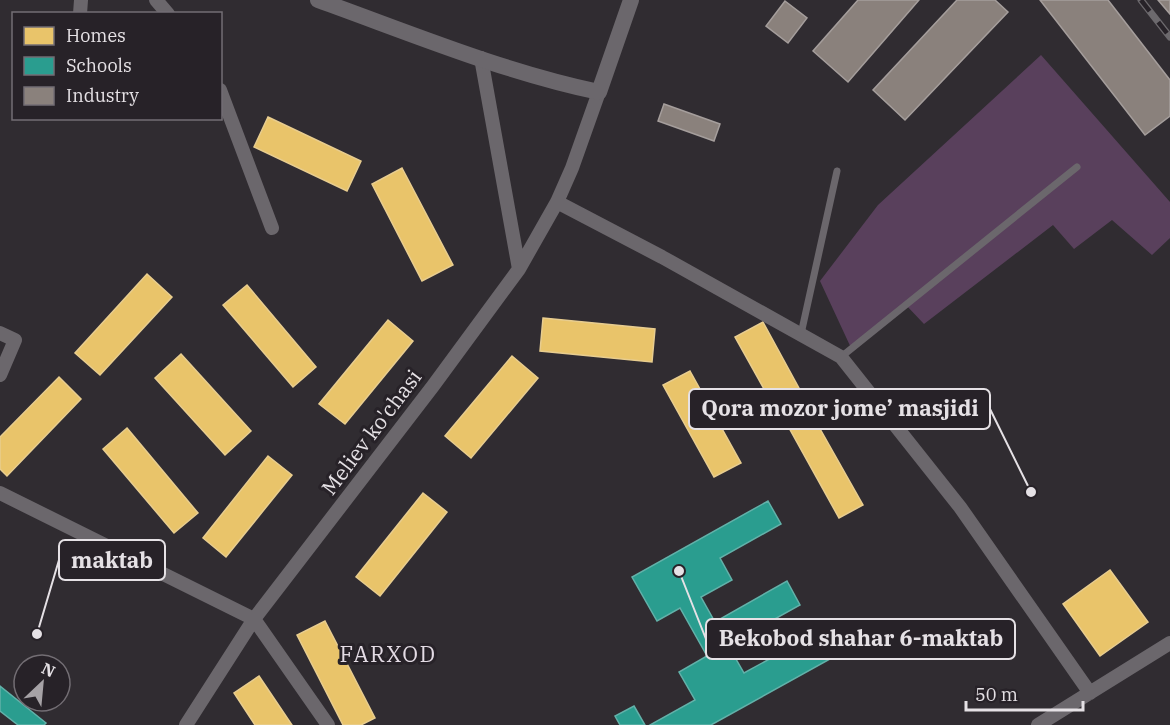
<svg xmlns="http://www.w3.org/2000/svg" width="1170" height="725" viewBox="0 0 1170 725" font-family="'IBM Plex Serif',serif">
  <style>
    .green { fill: #59405c }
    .homes { fill: #e9c46a; stroke: #e8cd8f; stroke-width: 1.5 }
    .schools { fill: #2a9d8f; stroke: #62b1a9; stroke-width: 1.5 }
    .industry { fill: #8a817c; stroke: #a59e9c; stroke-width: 1.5 }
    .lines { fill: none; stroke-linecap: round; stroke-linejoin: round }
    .service { stroke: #6b676c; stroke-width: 7 }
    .minor { stroke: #6b676c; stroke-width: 14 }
    .tertiary { stroke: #6b676c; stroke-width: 16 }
    .rail-casing { stroke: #6c696d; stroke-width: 7 }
    .rail { stroke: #272228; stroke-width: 4.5; stroke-dasharray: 14; stroke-linecap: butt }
    .labels { text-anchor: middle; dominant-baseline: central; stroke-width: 6; stroke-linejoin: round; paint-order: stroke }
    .street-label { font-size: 21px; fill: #e5e1e5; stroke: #272228 }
    .neighbourhood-label { font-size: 22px; letter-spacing: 1.5px; fill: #e3dbe4; stroke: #272228 }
    .leader { fill: none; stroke: #e5e1e5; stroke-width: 2 }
    .callout-dot { fill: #e5e1e5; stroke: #272228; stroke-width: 2 }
    .callout { fill: #272228; stroke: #e5e1e5; stroke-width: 2 }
    .callout-label { font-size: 22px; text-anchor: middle; font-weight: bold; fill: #e5e1e5 }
  </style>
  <rect width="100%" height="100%" fill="#302c31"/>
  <path class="green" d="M1041,55l129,147v36l-18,17 -40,-35 -38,29 -21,-24 -129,99 -19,-20 -53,46 -32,-69 58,-76z"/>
  <path class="homes" d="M268,117l93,44 -14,30 -93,-44z
    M402,168l51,97 -31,16 -50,-97z
    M147,274l25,23 -72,78 -25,-22z
    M247,285l69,82 -23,20 -70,-82z
    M543,318l112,11 -3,33 -112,-11z
    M388,320l25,21 -68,83 -26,-20z
    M763,322l37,68 -27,15 -38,-68z
    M181,354l70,77 -26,24 -70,-77z
    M512,356l26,22 -67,80 -26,-22z
    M690,371l51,92 -27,14 -51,-92z
    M59,377l22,22 -74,77 -7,-7v-32z
    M806,404l57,101 -24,13 -56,-101z
    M127,428l71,85 -24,20 -71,-84z
    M268,456l24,19 -66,82 -23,-19z
    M423,493l24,19 -67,84 -24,-19z
    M1110,570l38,52 -48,34 -37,-52z
    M325,621l50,97 -14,7h-18l-46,-90z
    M259,676l33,49h-37l-21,-32z"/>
  <path class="schools" d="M768,501l13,23 -61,34 12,22 -31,17 14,25 72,-41 13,24 -72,40 16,28 71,-39 15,25 -119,66h-61l45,-25 -16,-28 28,-16 -27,-48 -23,13 -25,-44z
    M0,686l46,37 -2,2h-26l-18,-14z
    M634,706l11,19h-25l-5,-9z"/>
  <path class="industry" d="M858,0h61l-71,82 -35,-31z
    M957,0h38l13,12 -103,108 -32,-30z
    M1040,0h68l62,80v36l-25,19z
    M1158,0h12v14z
    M785,1l22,17 -19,25 -22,-17z
    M664,104l56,20 -6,17 -56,-20z"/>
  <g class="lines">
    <path class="service" d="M801,334l36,-163
      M841,357l236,-190"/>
    <path class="minor" d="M156,0l12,14
      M80,14l1,-14
      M220,90l52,138
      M557,202l105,55 179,100 119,150 130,186
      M519,269l38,-67 15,-34 27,-76
      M0,333l15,7 -15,35
      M0,493l254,126 74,106
      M186,725l68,-106 179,-233 86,-117 -38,-211
      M1038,725l132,-82"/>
    <path class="tertiary" d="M318,0c92,33 185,72 281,92l32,-92"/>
    <defs>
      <path id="rail" d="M1141,0l29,37"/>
    </defs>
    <use href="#rail" class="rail-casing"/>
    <use href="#rail" class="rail"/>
  </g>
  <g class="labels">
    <g class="street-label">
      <text transform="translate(371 432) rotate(-53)">Meliev ko'chasi</text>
    </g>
    <g class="neighbourhood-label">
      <text x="388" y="653">FARXOD</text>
    </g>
  </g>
  <path class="leader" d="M1031 492L990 409M37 634L59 560M679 571L706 639"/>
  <g class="callout-dot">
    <circle cx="1031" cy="492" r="6"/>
    <circle cx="37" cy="634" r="6"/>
    <circle cx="679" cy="571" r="6"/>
  </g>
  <g class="callout">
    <rect x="689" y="389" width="301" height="40" rx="6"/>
    <rect x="59" y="540" width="106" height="40" rx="6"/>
    <rect x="706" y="619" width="309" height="40" rx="6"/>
  </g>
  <g class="callout-label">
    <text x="840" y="416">Qora mozor jome’ masjidi</text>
    <text x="112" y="568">maktab</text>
    <text x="861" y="646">Bekobod shahar 6-maktab</text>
  </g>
  <rect x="12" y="12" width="210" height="108" fill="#272228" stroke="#736e74" stroke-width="1.5"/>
  <rect x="24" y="27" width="30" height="18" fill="#e9c46a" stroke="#736e74" stroke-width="1.5"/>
  <text x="66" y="42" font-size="18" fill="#e5e1e5">Homes</text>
  <rect x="24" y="57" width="30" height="18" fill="#2a9d8f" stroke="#736e74" stroke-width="1.5"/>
  <text x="66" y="72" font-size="18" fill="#e5e1e5">Schools</text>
  <rect x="24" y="87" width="30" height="18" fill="#8a817c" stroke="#736e74" stroke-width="1.5"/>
  <text x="66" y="102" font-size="18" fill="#e5e1e5">Industry</text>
  <g transform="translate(42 683) rotate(26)"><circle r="28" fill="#272228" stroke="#736e74" stroke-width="1.5"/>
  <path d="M0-4.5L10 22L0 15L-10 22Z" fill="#a6a2a6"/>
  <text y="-9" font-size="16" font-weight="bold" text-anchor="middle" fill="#e5e1e5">N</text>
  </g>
  <path d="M966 701v9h117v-9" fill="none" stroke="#e5e1e5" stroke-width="3"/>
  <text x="975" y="701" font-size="18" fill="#e5e1e5" stroke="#272228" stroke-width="4.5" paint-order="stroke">50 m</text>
</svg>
